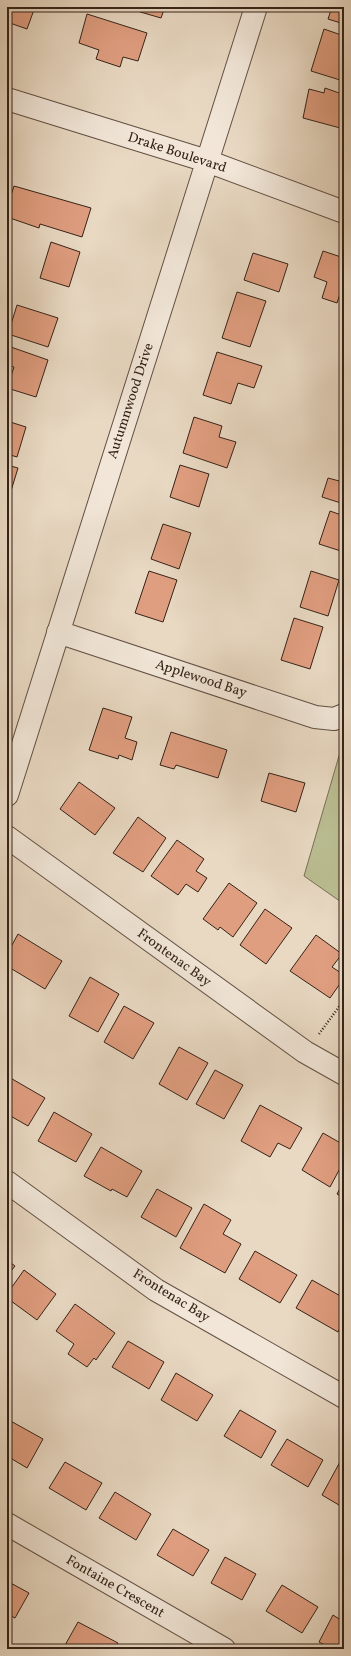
<svg xmlns="http://www.w3.org/2000/svg" width="351" height="1656" viewBox="0 0 351 1656" font-family="Vollkorn,serif">
  <style>
    .green { fill: #babe92; stroke: #787055 }
    .building { fill: #e09e80; stroke: #352318 }
    .lines { fill: none; stroke-linecap: round; stroke-linejoin: round }
    .minor-casing { stroke: #625043; stroke-width: 24 }
    .path { stroke: #352318; stroke-width: 2.5; stroke-dasharray: 1 2; stroke-linecap: butt }
    .minor { stroke: #f1e6d8; stroke-width: 22 }
    .labels { text-anchor: middle; dominant-baseline: central; stroke-width: 3.5; stroke-linejoin: round; paint-order: stroke }
    .street-label { font-size: 14px; fill: #352318; stroke: #f1e6d8 }
  </style>
  <rect width="100%" height="100%" fill="#e9d9c3"/>
  <filter id="stains"><feTurbulence type="fractalNoise" baseFrequency=".005" numOctaves="4"/><feColorMatrix values="0 0 0 0 .2 0 0 0 0 .09 0 0 0 0 .02 0 0 0 .5 -.17"/></filter>
  <radialGradient id="worn" r=".72"><stop offset=".6" stop-color="#630" stop-opacity="0"/><stop offset="1" stop-color="#630" stop-opacity=".3"/></radialGradient>
  <path class="green" d="M344,747v157l-40,-28 37,-127z"/>
  <path class="building" d="M7,7h28l-8,22 -20,-7z
    M131,7h34l-4,11 -31,-9z
    M332,7h12v17l-16,-5z
    M87,14l60,19 -9,28 -15,-4 -3,10 -24,-8 3,-9 -20,-7z
    M324,29l20,7v34l-4,10 -29,-9z
    M325,88l17,6 2,35 -41,-11 6,-29 15,4z
    M14,186l77,22 -9,29 -42,-13 -1,4 -32,-11v-9z
    M51,242l29,10 -11,35 -29,-9z
    M323,251l21,7v24l-7,21 -15,-5 5,-16 -13,-5z
    M253,253l35,11 -9,28 -35,-12z
    M237,292l29,9 -16,46 -28,-9z
    M17,305l41,13 -10,29 -40,-13z
    M8,346l40,14 -12,37 -29,-9 7,-21 -7,-2z
    M217,352l45,14 -8,22 -16,-5 -7,21 -28,-9z
    M194,417l28,9 -3,11 17,5 -9,26 -44,-15z
    M7,421l19,6 -9,30 -10,-3z
    M7,465l11,3 -7,23 -4,-1z
    M180,465l29,9 -10,33 -29,-10z
    M328,478l15,4 1,-4v26l-22,-7z
    M330,511l14,5v36l-25,-8z
    M163,524l28,9 -12,36 -28,-10z
    M149,571l28,9 -14,42 -28,-9z
    M311,571l28,9 -11,36 -28,-9z
    M294,618l29,9 -13,42 -29,-9z
    M103,708l29,9 -7,21 12,4 -5,18 -13,-5 -1,4 -29,-9z
    M171,732l56,18 -9,28 -42,-13 -2,4 -14,-4z
    M269,773l36,10 -9,29 -35,-11z
    M79,782l36,26 -20,27 -35,-26z
    M138,817l28,21 -23,34 -30,-19z
    M177,840l27,19 -8,12 11,7 -9,14 -12,-8 -8,11 -27,-19z
    M229,883l28,20 -24,34 -13,-10 -2,3 -15,-11z
    M265,909l27,19 -26,36 -26,-19z
    M18,934l44,27 -17,28 -38,-23v-12z
    M316,935l26,19 -10,13 12,8v3l-14,20 -40,-27z
    M90,977l29,17 -21,38 -29,-16z
    M124,1006l30,17 -21,36 -29,-17z
    M179,1047l29,16 -21,37 -28,-16z
    M215,1070l28,15 -19,34 -28,-15z
    M7,1076l38,22 -17,28 -21,-12z
    M260,1105l42,23 -12,21 -12,-6 -8,14 -29,-16z
    M54,1112l38,22 -16,28 -38,-21z
    M323,1133l21,12v16l-14,26 -28,-17z
    M101,1147l41,24 -15,26 -15,-8 -1,2 -27,-15z
    M344,1181v17l-7,-4z
    M157,1189l35,19 -16,29 -35,-20z
    M204,1204l27,16 -8,14 18,10 -16,29 -45,-25z
    M255,1251l42,24 -17,28 -41,-24z
    M7,1260l8,6 -8,10z
    M24,1270l32,24 -19,26 -30,-22v-4z
    M312,1280l32,18v22l-6,12 -42,-24z
    M75,1304l40,29 -19,27 -2,-2 -7,9 -19,-13 6,-10 -18,-13z
    M128,1341l36,21 -15,27 -37,-22z
    M176,1373l37,22 -16,26 -36,-21z
    M240,1410l36,21 -15,27 -37,-22z
    M7,1419l36,20 -16,29 -20,-12z
    M287,1439l36,21 -15,27 -37,-22z
    M341,1460l3,2v46l-22,-13z
    M65,1462l37,21 -16,27 -37,-22z
    M115,1492l36,22 -15,26 -37,-22z
    M173,1529l36,21 -16,26 -36,-21z
    M225,1557l31,17 -14,26 -31,-17z
    M7,1581l22,12 -14,25 -8,-4z
    M282,1585l36,22 -16,26 -36,-22z
    M333,1615l11,7v27h-12l-13,-7z
    M78,1622l40,21 -3,6h-47l-4,-2z"/>
  <g class="lines">
    <defs>
      <path id="minor" d="M7,99l200,62 137,51
        M58,632l257,85 19,2 10,-4
        M7,795l249,-788
        M7,837l298,215 39,22
        M7,1182l149,108 188,107
        M7,1524l217,125"/>
    </defs>
    <use href="#minor" class="minor-casing"/>
    <path class="path" d="M319,1034l25,-34"/>
    <use href="#minor" class="minor"/>
  </g>
  <g class="labels">
    <g class="street-label">
      <text transform="translate(177 153) rotate(18)">Drake Boulevard</text>
      <text transform="translate(131 401) rotate(-72)">Autumnwood Drive</text>
      <text transform="translate(201 679) rotate(18)">Applewood Bay</text>
      <text transform="translate(174 958) rotate(36)">Frontenac Bay</text>
      <text transform="translate(171 1296) rotate(32)">Frontenac Bay</text>
      <text transform="translate(115 1587) rotate(30)">Fontaine Crescent</text>
    </g>
  </g>
  <rect width="351" height="1656" fill="none" stroke="#e9d9c3" stroke-width="24"/>
  <rect x="8" y="8" width="335" height="1640" fill="none" stroke="#352318" stroke-width="2"/>
  <rect x="12" y="12" width="327" height="1632" fill="none" stroke="#352318"/>
  <rect width="100%" height="100%" filter="url(#stains)"/>
  <rect width="100%" height="100%" fill="url(#worn)"/>
</svg>
